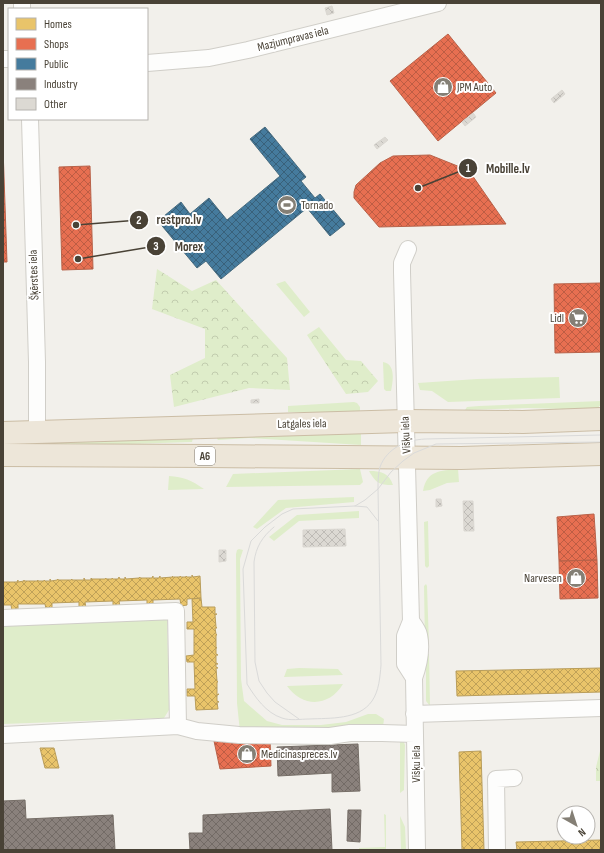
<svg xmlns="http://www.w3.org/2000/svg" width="604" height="853" viewBox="0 0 604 853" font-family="'Sofia Sans Condensed',sans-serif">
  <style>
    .grass { fill: #dfedca }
    .forest { fill: url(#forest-crowns) }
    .homes { fill: url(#homes-cross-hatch); stroke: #b99d5a }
    .shops { fill: url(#shops-cross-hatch); stroke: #b86249 }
    .public { fill: url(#public-cross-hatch); stroke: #466a7e }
    .industry { fill: url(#industry-cross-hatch); stroke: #766e67 }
    .building { fill: url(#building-cross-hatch); stroke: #dad7d1 }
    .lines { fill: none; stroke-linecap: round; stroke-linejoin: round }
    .minor-casing { stroke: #d0cec8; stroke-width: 18 }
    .highway-casing { stroke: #cbbda5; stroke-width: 24 }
    .minor { stroke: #fdfdfc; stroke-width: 16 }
    .highway { stroke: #ede6d9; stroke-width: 22 }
    .tram { stroke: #dadad9; stroke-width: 1 }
    .labels { text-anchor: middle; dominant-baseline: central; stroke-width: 4; stroke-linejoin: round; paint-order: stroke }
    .shield { fill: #fff; stroke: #807b72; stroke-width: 1 }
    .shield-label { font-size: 11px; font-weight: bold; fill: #494236 }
    .street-label { font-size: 12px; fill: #494236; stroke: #fff }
    .poi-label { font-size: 12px; fill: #494236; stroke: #fff; text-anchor: start }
    .leader { fill: none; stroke: #494236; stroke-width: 1.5 }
    .callout-dot { fill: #494236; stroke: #fff; stroke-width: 1.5 }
    .mark-label { font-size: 12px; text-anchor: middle; font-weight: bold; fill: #fff }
    .callout-label { font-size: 13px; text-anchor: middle; font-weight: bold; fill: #494236; stroke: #fff; stroke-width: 4; stroke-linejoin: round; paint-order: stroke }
  </style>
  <defs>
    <pattern id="forest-crowns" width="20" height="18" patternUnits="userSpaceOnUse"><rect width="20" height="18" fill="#dfedca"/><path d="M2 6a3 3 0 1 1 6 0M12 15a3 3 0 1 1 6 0" fill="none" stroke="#c1ccae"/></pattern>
    <pattern id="homes-cross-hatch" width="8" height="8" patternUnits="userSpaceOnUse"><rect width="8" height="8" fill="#e9c46a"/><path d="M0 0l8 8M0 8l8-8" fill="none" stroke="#bfa158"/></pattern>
    <pattern id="shops-cross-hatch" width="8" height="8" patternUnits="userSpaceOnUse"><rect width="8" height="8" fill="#e76f51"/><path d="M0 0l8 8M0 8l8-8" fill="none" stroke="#bd5d44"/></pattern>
    <pattern id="public-cross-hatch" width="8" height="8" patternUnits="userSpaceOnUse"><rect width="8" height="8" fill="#457b9d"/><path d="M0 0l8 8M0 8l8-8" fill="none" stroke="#39617a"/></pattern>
    <pattern id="industry-cross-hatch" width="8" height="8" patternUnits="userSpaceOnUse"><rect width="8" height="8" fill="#8a817c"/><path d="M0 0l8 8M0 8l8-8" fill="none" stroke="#736b66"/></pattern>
    <pattern id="building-cross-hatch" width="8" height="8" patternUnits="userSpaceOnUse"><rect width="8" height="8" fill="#dcd9d3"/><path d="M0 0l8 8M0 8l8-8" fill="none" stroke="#bebbb6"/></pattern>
  </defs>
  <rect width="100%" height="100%" fill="#f2f0eb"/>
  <path class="grass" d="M285,281l25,31 -6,5 -28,-33z
    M383,362c13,2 10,19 8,29h-5l-2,-2z
    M559,377l1,21 -112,4 -16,-11 -12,-1 -2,-7 59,-4z
    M601,401v5h-2v4l-71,-2 -63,2 2,-3 12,-1z
    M354,402l3,1 3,4v8l-72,-3v-6z
    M361,429v16l-112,-7 -31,2 -2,-3z
    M191,435l2,3 -1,4 -189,6v-7z
    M360,469l3,13 -3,3 -134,2 7,-13z
    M458,469l1,13 -12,1 -17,7 -7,1c4,-21 17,-20 35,-22z
    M369,471c12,0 20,2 24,14 -14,0 -17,-2 -24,-14z
    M169,476c15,1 22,4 35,13l-36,1z
    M354,497v5l-68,6 -29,21 -4,-2 25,-27z
    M359,511v7l-60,3 -25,20 -5,-4 28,-22z
    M428,521l1,45 -2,2 -2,-2 -1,-44z
    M239,549l4,1 -3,9 1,120 3,22 23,20 15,4h39l25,-3 22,-8h8l8,5 -1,8 -143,5 -3,-29 -1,-149 1,-4z
    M426,584l1,2 2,59h-4l-1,-59z
    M167,616l2,94 -5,8 -161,6v-102z
    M426,654h3l1,52 -4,-5z
    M299,668l39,1 5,6 -59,2 3,-8z
    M343,684c-14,23 -40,24 -56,2z
    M400,740h3l2,5 -1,43v2l-4,3z
    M384,814l2,1v35h-27v-2l26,-1z
    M400,816l5,11 1,23h-5z"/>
  <path class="forest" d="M157,269l35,22 24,-11 71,78 3,32 -41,-2 -75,19 -4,-32 35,-17v-29l-53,-20z
    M319,327l27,33 15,1 17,20 -10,11 -22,2 -39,-59z
    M600,751h1v30h-5v-14z"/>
  <path class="homes" d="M192,575l1,2 7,-1 1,22 -14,1v6l-6,1 -1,-7 -27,1v6l-6,1v-7l-28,1 1,6 -7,1v-7l-28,1 1,6 -7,1v-7l-27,1v6h-6l-1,-5h-27v6l-6,1 -1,-6h-8v-24l1,1h13l1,-2v2l6,-1v-1v1h13l1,-1v1h6v-1l1,1h5v-2l1,2 6,-1 1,-1v1h13l1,-1v1h12v-2l1,2h6v-2l1,1h13l1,-1v1h6v-1l1,1h5l1,-2 1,2h5v-2l1,2 13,-1 1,-1v1h12l1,-2v2h6l1,-2v2l13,-1 -1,-1 1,1h7v-1l1,1h5v-1l1,1h5z
    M201,598l1,9h13v7h2l-2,1 1,12 1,1h-2l1,6 1,1h-1v12l1,1h-1v6l2,1h-2v8l2,1h-2v3l2,1h-2l1,13 1,1h-1v13l2,-1 -2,1v6l2,1h-2l1,7 -22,1 -1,-14h-8v-7h8l-1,-27h-7l-1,-6 8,-1v-26h-7v-7h6l-1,-23z
    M601,668v24l-144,4 -1,-25z
    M40,748h14l5,20h-14z
    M481,751l3,99h-22l-3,-98z
    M601,840v10h-84l-1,-8z"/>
  <path class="shops" d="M448,34l48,59 -58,48 -48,-60z
    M3,148l4,114h-4z
    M430,155l35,14 7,6 34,49 -127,3 -25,-29v-6l2,-7 24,-22 13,-7z
    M90,166l3,103 -31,1 -3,-103z
    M601,283v69l-46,1 -1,-69z
    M594,514l3,46 -38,1 -2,-44z
    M597,560l1,38 -38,1 -1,-38z
    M270,739l1,27 -51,3 -6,-28z"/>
  <path class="public" d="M265,127l41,50 -5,4 14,17 5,-4 25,30 -15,12 -23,-28 -86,71 -15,-18 -9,7 -39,-47 23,-19 9,12 19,-16 18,22 53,-44 -30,-37z"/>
  <path class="industry" d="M358,744l2,47 -28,1v-19l-54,3 -1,-29z
    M25,800l1,19 87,-4 2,35h-112v-49z
    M330,809l2,41h-142l-1,-17h14v-18z
    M348,810h13l-1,32 -13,-1z"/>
  <path class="building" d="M332,6l2,7 -7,2 -2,-7z
    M562,90l3,4 -11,9 -3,-4z
    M473,113l3,4 -11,9 -3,-4z
    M385,137l3,3 -11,9 -3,-4z
    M259,399v4h-8v-3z
    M436,499h5l1,7 -6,1z
    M463,501h10l1,30h-10z
    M345,529l1,17 -43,1v-17z
    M219,550h7v11l-7,1z"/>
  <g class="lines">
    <defs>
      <path id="minor" d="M22,3v6
        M3,59h6
        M147,63l62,-5 39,-8 190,-47
        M30,119l7,243v70
        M408,249l-6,14v9l9,349 -6,15v28l9,14
        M3,618l173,-7 2,115
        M411,621c3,4 7,9 8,14 3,14 0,29 -5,43l3,172
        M414,714l187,-6
        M3,735l175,-9 19,5 42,4 91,1 20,-3h32l33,1
        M497,850l-1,-71 18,-1"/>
      <path id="highway" d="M3,433l402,-12 118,1 78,-3
        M3,455l204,1 254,2 140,-4"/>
    </defs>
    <use href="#minor" class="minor-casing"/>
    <use href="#highway" class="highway-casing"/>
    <use href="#minor" class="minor"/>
    <use href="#highway" class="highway"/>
    <path class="tram" d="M601,435l-176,4c-19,1 -38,9 -45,28 -2,7 -2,15 -2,22l3,176c-1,12 -2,26 -9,36 -13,19 -42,17 -63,18 -8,0 -19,2 -27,-1 -16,-5 -27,-21 -35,-34l-4,-115 8,-28 14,-14 17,-13 11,-5 62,-3 10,-6 13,-11 13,-17 12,-11 11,-8 22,-9 165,-2
      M355,506l12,1 11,14
      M274,527c-12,10 -18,20 -20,35l1,100 4,19 8,12 8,9 24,17"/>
  </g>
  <defs>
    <symbol id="shop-disc" viewBox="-11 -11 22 22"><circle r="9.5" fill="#847f75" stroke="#fff"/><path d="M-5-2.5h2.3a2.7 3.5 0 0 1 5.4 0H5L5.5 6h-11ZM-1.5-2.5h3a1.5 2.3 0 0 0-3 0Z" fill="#fff"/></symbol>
    <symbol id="stadium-disc" viewBox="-11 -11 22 22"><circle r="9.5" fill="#847f75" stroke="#fff"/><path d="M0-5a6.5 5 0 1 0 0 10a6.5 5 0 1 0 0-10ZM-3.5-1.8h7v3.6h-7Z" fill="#fff"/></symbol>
    <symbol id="supermarket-disc" viewBox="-11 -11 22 22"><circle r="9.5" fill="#847f75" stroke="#fff"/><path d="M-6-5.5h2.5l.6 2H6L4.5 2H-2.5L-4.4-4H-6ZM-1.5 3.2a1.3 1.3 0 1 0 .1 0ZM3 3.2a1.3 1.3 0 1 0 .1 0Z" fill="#fff"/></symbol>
  </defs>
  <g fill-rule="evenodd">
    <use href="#shop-disc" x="432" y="76" width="22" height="22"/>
    <use href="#stadium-disc" x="276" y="194" width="22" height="22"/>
    <use href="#supermarket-disc" x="567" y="307" width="22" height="22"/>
    <use href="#shop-disc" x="565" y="567" width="22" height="22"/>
    <use href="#shop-disc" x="236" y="743" width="22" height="22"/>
  </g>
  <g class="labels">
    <rect class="shield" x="195" y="447" width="20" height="18" rx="3"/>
    <g class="shield-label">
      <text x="205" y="456">A6</text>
    </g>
    <g class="street-label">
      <text transform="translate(293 39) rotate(-14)">Mazjumpravas iela</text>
      <text transform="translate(34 275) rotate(-92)">Šķērstes iela</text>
      <text transform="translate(302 424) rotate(-1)">Latgales iela</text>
      <text transform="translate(406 435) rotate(-93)">Višķu iela</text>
      <text transform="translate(416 764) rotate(-90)">Višķu iela</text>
    </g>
    <g class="poi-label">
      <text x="457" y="87">JPM Auto</text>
      <text x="301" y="205">Tornado</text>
      <text x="564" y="318" text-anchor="end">Lidl</text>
      <text x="562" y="578" text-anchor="end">Narvesen</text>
      <text x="261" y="754">Medicinaspreces.lv</text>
    </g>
  </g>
  <path class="leader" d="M418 188L468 168M76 225L139 220M78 259L156 246"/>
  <g class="callout-dot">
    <circle cx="418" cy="188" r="4"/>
    <circle cx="76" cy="225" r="4"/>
    <circle cx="78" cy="259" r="4"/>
    <circle cx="468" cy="168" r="10"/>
    <circle cx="139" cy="220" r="10"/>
    <circle cx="156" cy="246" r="10"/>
  </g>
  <g class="mark-label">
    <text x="468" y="172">1</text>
    <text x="139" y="224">2</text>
    <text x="156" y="250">3</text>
  </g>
  <g class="callout-label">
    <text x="508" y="173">Mobille.lv</text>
    <text x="179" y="224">restpro.lv</text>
    <text x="189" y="251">Morex</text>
  </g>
  <rect width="604" height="853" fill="none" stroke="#494236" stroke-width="8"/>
  <rect x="8" y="8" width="140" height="112" fill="#ffffff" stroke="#b6b3af"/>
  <rect x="16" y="18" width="20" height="12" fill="#e9c46a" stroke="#b6b3af"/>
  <text x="44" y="28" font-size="12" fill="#494236">Homes</text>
  <rect x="16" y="38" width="20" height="12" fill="#e76f51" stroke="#b6b3af"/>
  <text x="44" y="48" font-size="12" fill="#494236">Shops</text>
  <rect x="16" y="58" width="20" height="12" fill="#457b9d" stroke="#b6b3af"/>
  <text x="44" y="68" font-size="12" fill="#494236">Public</text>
  <rect x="16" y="78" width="20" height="12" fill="#8a817c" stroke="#b6b3af"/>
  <text x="44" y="88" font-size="12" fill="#494236">Industry</text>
  <rect x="16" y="98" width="20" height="12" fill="#dcd9d3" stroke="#b6b3af"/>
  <text x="44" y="108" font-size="12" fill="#494236">Other</text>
  <g transform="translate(576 825) rotate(141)"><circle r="19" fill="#ffffff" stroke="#b6b3af"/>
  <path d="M0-3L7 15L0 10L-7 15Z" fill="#847f75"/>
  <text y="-6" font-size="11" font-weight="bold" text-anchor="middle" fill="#494236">N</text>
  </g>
</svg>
